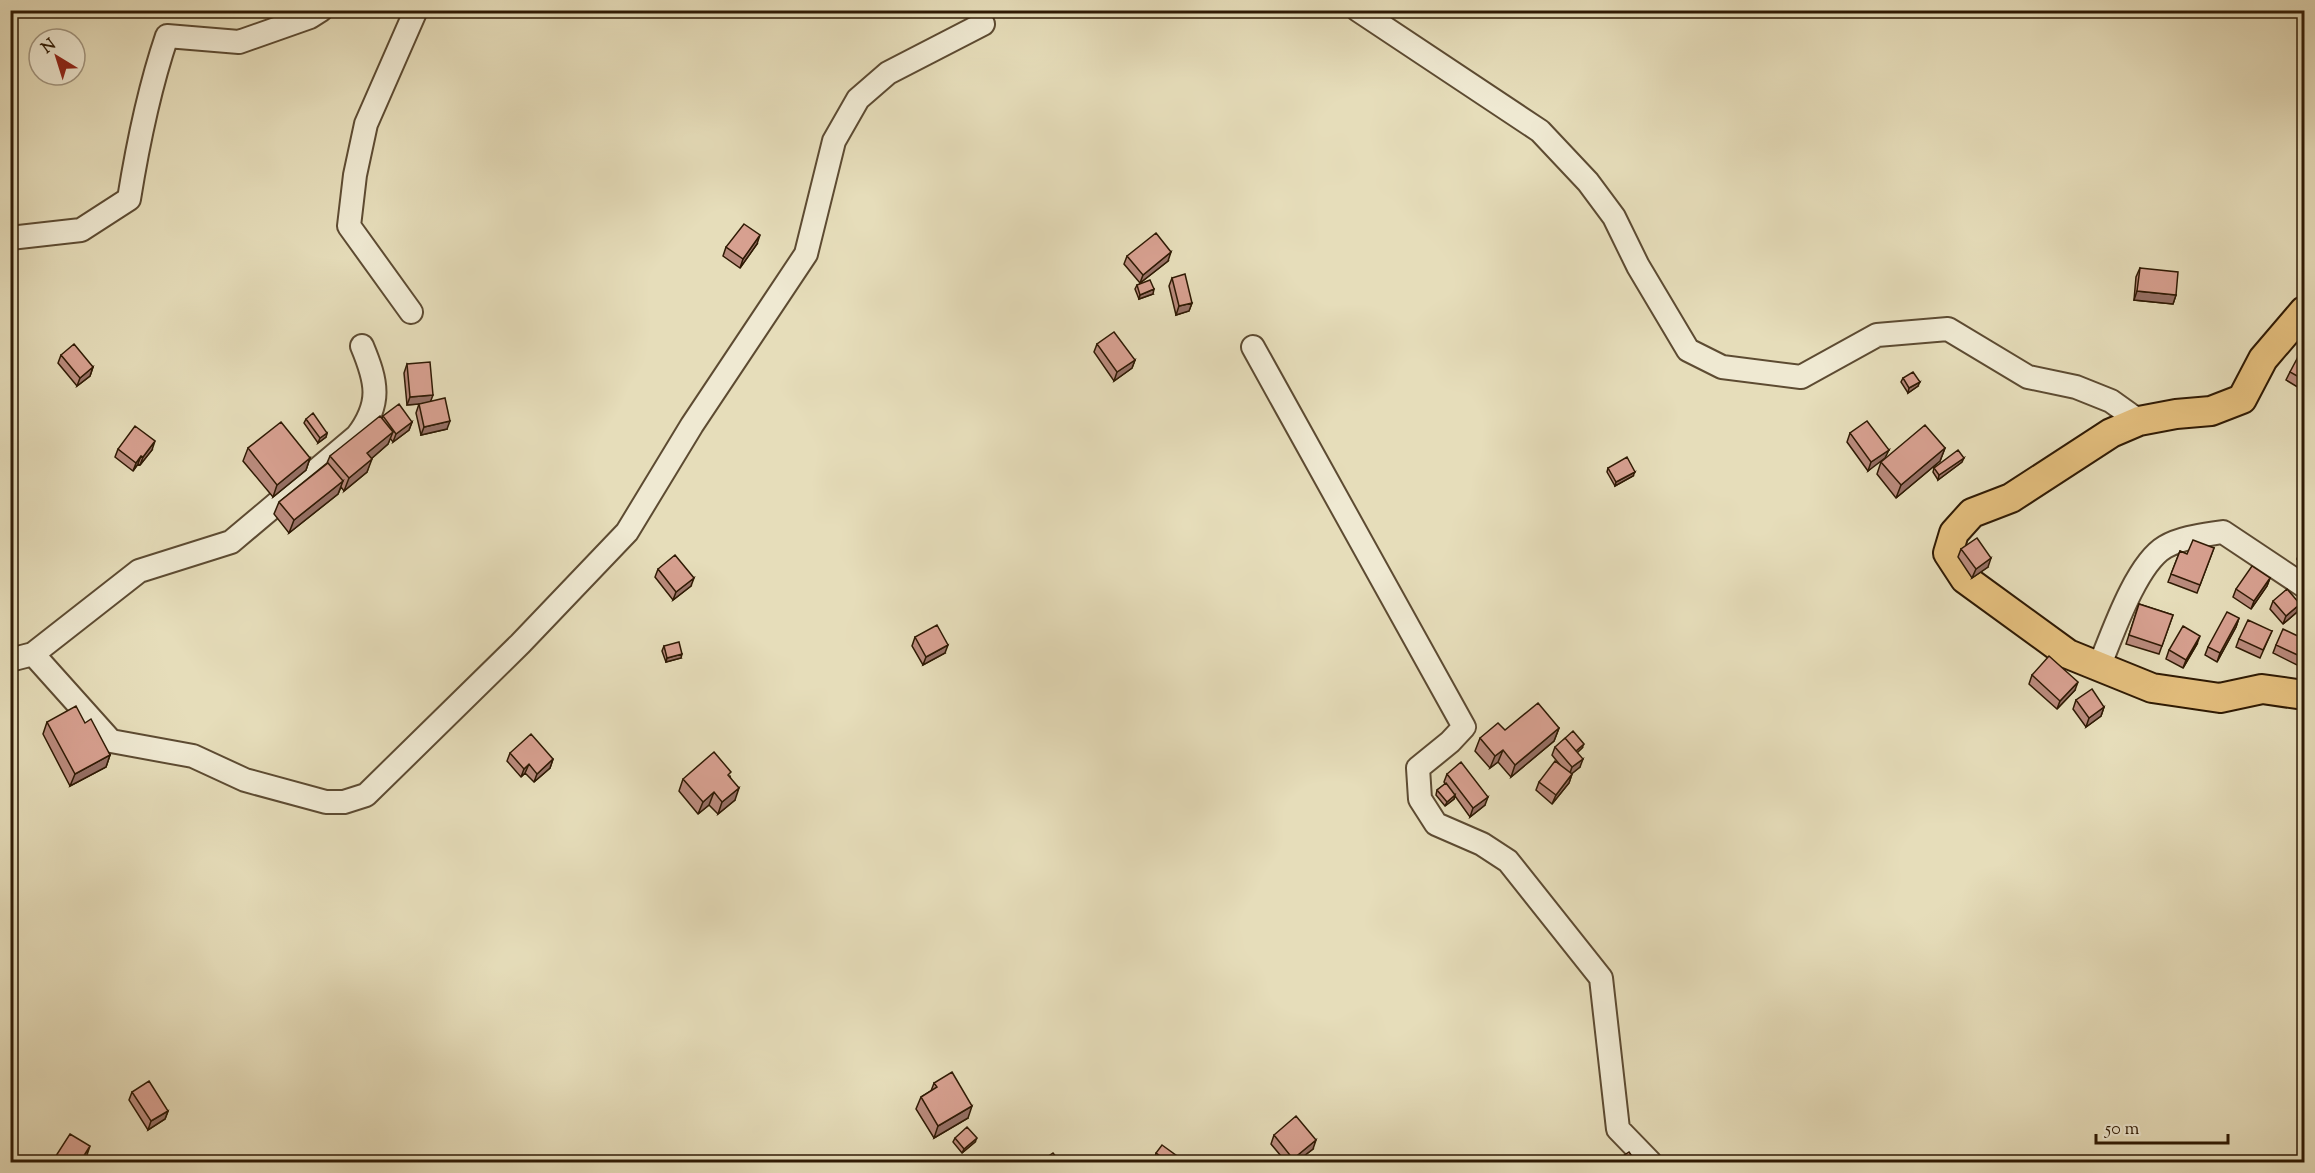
<svg xmlns="http://www.w3.org/2000/svg" width="2315" height="1173" viewBox="0 0 2315 1173" font-family="'Sorts Mill Goudy',serif">
  <style>
    .lines { fill: none; stroke-linecap: round; stroke-linejoin: round }
    .minor-casing { stroke: #5d4b32; stroke-width: 26 }
    .major-casing { stroke: #2f1a04; stroke-width: 32 }
    .minor { stroke: #efe9d2; stroke-width: 22 }
    .major { stroke: #e3be7d; stroke-width: 28 }
    .wall { fill: #b98a7c; stroke: #2f1a04; stroke-width: 1.5 }
    .shaded-wall { fill: #967065; stroke: #2f1a04; stroke-width: 1.5 }
    .building { fill: #d7a090; stroke: #2f1a04; stroke-width: 1.5 }
  </style>
  <rect width="100%" height="100%" fill="#e6ddba"/>
  <filter id="stains"><feTurbulence type="fractalNoise" baseFrequency=".00333" numOctaves="4"/><feColorMatrix values="0 0 0 0 .2 0 0 0 0 .09 0 0 0 0 .02 0 0 0 .5 -.17"/></filter>
  <radialGradient id="worn" r=".72"><stop offset=".6" stop-color="#630" stop-opacity="0"/><stop offset="1" stop-color="#630" stop-opacity=".3"/></radialGradient>
  <g class="lines">
    <defs>
      <path id="minor" d="M1358,10l182,121 48,51 26,35 24,49 50,84 34,17 79,10 76,-42 71,-6 80,48 48,10 35,14 28,20
        M10,238l71,-8 48,-31c9,-56 20,-110 38,-163l72,6 71,-25 11,-7
        M411,312l-62,-86 6,-51 11,-51 50,-114
        M1253,347l211,380 -14,15 -32,26 2,31 16,25 46,20 26,17 93,117 17,151 32,33
        M33,654l78,87 82,15 52,24 81,22h18l22,-7 154,-151 107,-112 65,-107 114,-171 28,-113 24,-42 30,-26 95,-49
        M10,660l23,-6 106,-83 92,-29 126,-106c25,-33 20,-54 5,-90
        M2099,667c13,-32 37,-103 66,-120 17,-10 40,-12 58,-15l81,54"/>
      <path id="major" d="M2304,311l-41,48 -21,40 -31,12 -35,3 -37,7 -28,12 -100,65 -39,15 -18,20 -6,20 17,26 103,75 84,34 68,10 42,-9 42,6"/>
    </defs>
    <use href="#minor" class="minor-casing"/>
    <use href="#major" class="major-casing"/>
    <use href="#minor" class="minor"/>
    <use href="#major" class="major"/>
  </g>
  <path class="wall" d="M757,244l-17,24 -17,-12 3,-9z
    M1127,256l41,5 -28,22 -16,-19z
    M2140,268l36,27 -3,9 -39,-4 2,-23z
    M1172,278l20,25 -3,8 -13,4 -7,-29z
    M1137,285l16,9 -14,5 -4,-10z
    M1097,344l38,16 -3,8 -18,13 -20,-29z
    M61,355l32,12 -3,9 -13,10 -19,-23z
    M2304,358v33l-18,-11 4,-8z
    M407,364l23,38 17,27 -26,6 -5,-22 3,-9h1l-13,1 -3,-32z
    M1903,378l15,8 -10,7 -7,-11z
    M383,416l29,6 -3,8 -16,12 -3,-4 -2,6 -17,15 -4,13 -23,19 -3,-4 -3,7 -49,39 -15,-19 5,-12 48,-39 3,-7 52,-37z
    M306,419l21,14 -1,4 -8,6 -14,-20z
    M1850,433l39,17 -21,21 -21,-29z
    M248,448l62,10 -4,12 -33,27 -30,-36z
    M1945,448l-5,13 -44,37 -19,-24 4,-12z
    M118,449l34,1 -12,15 -2,-1 -5,7 -18,-14z
    M1962,462l-24,18 -5,-8 1,-4z
    M1608,468l25,8 -18,10 -8,-14z
    M2304,547v21l-7,-9 3,-8z
    M2214,548l-17,45 -29,-11 12,-31 7,3z
    M1961,549l27,18 -16,11 -14,-21z
    M658,569l33,17 -18,14 -18,-23z
    M2270,578l-3,8 -16,23 -18,-12 3,-8z
    M2273,601l27,3 -3,8 -14,12 -13,-15z
    M2139,604l34,11 -14,39 -33,-10z
    M2239,618l-3,9 -19,35 -12,-7 3,-8z
    M2272,631l-12,27 -24,-11 3,-8z
    M915,637l30,16 -22,12 -11,-19z
    M2304,639v21l-3,7 -28,-14 3,-8z
    M2197,644l-14,24 -17,-9 3,-9z
    M664,646l17,12 -15,4 -4,-11z
    M2032,675l43,15 -18,19 -28,-25z
    M2076,700l28,7 -3,9 -15,11 -13,-18z
    M47,722l38,1 25,32 -4,12 -36,19 -27,-52z
    M1559,728l-5,13 -43,36 -13,-15 -8,6 -15,-17 5,-13 25,-8z
    M1555,747l27,1 -5,4 3,15 -9,7h1l-3,9 -17,21 -16,-14 3,-8 21,-17 -8,-10z
    M510,753l43,6 -3,9 -16,14 -9,-9 -4,4 -14,-16z
    M1447,774l38,31 -15,12 -15,-21 -1,3 -9,7 -9,-11 1,-5 8,-6 -1,-2z
    M730,776l5,24 -17,14 -9,-9 -11,9 -19,-23 4,-12z
    M934,1083l34,35 -34,20 -18,-29 5,-12 10,-6z
    M132,1092l36,19 -3,8 -17,11 -19,-30z
    M1274,1135l39,14 -17,13h-10l-15,-18z
    M955,1138l20,4 -13,11 -9,-11z
    M1156,1153l21,3 -3,6h-12l-7,-5z"/>
  <path class="shaded-wall" d="M760,235l-3,9 -17,24 3,-9z
    M1171,252l-3,9 -28,22 3,-8z
    M1154,289l-1,5 -14,5 1,-4z
    M2137,291l39,4 -3,9 -39,-4z
    M1192,303l-3,8 -13,4 3,-9z
    M1135,360l-3,8 -18,13 3,-9z
    M93,367l-3,9 -13,10 3,-8z
    M1920,382l-2,4 -10,7 1,-5z
    M433,395l-3,8 -23,2 3,-8z
    M450,421l-3,8 -26,6 3,-8z
    M412,422l-3,8 -16,12 3,-8z
    M393,432l-5,12 -25,22 4,-13z
    M327,433l-1,4 -8,6 2,-5z
    M155,441l-3,9 -12,15 3,-8z
    M1945,448l-5,13 -44,37 5,-13z
    M1889,450l-4,8 -17,13 3,-9z
    M141,456l-3,8 -5,7 3,-8z
    M310,458l-4,12 -33,27 4,-12z
    M1964,458l-2,4 -24,18 1,-5z
    M372,459l-5,13 -23,19 5,-13z
    M1635,472l-2,4 -18,10 1,-4z
    M343,481l-5,13 -49,39 5,-13z
    M1991,558l-3,9 -16,11 4,-9z
    M694,578l-3,8 -18,14 3,-8z
    M2270,578l-3,8 -16,23 3,-8z
    M2300,604l-3,8 -14,12 3,-8z
    M2239,618l-3,9 -19,35 3,-9z
    M2200,636l-3,8 -14,24 3,-8z
    M948,645l-3,8 -22,12 3,-8z
    M682,654l-1,4 -15,4 1,-4z
    M2078,682l-3,8 -18,19 3,-8z
    M2104,707l-3,9 -15,11 3,-9z
    M1559,728l-5,13 -43,36 4,-12z
    M1584,744l-2,4 -9,9 1,-5z
    M1503,750l-5,12 -8,6 5,-12z
    M110,755l-4,12 -36,19 5,-12z
    M553,759l-3,9 -16,14 3,-8z
    M1583,759l-3,8 -11,9 3,-9z
    M529,764l-4,9 -4,4 3,-8z
    M1572,774l-3,9 -17,21 4,-9z
    M739,788l-4,12 -17,14 4,-12z
    M714,792l-5,13 -11,9 5,-12z
    M1455,795l-1,4 -9,7 2,-4z
    M1488,797l-3,8 -15,12 3,-9z
    M972,1106l-4,12 -34,20 4,-12z
    M168,1111l-3,8 -17,11 3,-9z
    M977,1138l-2,4 -13,11 2,-4z
    M1316,1140l-3,9 -17,13h-4l1,-3z
    M90,1146l-3,9 -5,7h-2z"/>
  <path class="building" d="M744,224l16,11 -17,24 -17,-12z
    M1156,233l15,19 -28,23 -16,-19z
    M2140,268l38,4 -2,23 -39,-4z
    M1185,274l7,29 -13,3 -7,-28z
    M1150,280l4,9 -14,6 -3,-10z
    M1114,332l21,28 -18,12 -20,-28z
    M74,344l19,23 -13,11 -19,-23z
    M2299,355l5,3v22l-14,-8z
    M430,362l3,33 -23,2 -3,-33z
    M1913,372l7,10 -11,6 -6,-10z
    M445,398l5,23 -26,6 -5,-23z
    M399,404l13,18 -16,12 -13,-18z
    M313,413l14,20 -7,5 -14,-19z
    M380,416l13,16 -26,21 5,6 -23,19 -19,-22z
    M1867,421l22,29 -18,12 -21,-29z
    M281,422l29,36 -33,27 -29,-37z
    M1925,425l20,23 -44,37 -20,-23z
    M135,426l20,15 -12,16 -2,-1 -5,7 -18,-14z
    M1958,450l6,8 -25,17 -5,-7z
    M1627,457l8,15 -19,10 -8,-14z
    M328,463l15,18 -49,39 -15,-18z
    M1977,538l14,20 -15,11 -15,-20z
    M2193,540l21,8 -14,37 -29,-11 9,-23 7,3z
    M2304,547v9l-4,-5z
    M675,555l19,23 -18,14 -18,-23z
    M2252,566l18,12 -16,23 -18,-12z
    M2287,589l13,15 -14,12 -13,-15z
    M2139,604l34,11 -11,31 -33,-11z
    M2227,612l12,6 -19,35 -12,-6z
    M2248,620l24,11 -9,19 -24,-11z
    M937,625l11,20 -22,12 -11,-20z
    M2183,626l17,10 -14,24 -17,-10z
    M2283,629l21,10v19l-28,-13z
    M679,642l3,12 -15,4 -3,-12z
    M2049,656l29,26 -18,19 -28,-26z
    M2092,689l12,18 -15,11 -13,-18z
    M1538,703l21,25 -44,37 -12,-15 -8,6 -15,-18 18,-15 7,7z
    M76,706l9,17 6,-4 19,36 -35,19 -28,-52z
    M1573,731l11,13 -8,7 -11,-13 -2,2z
    M531,734l22,25 -16,15 -8,-10 -5,5 -14,-16z
    M1565,738l18,21 -11,8 -17,-20z
    M714,752l17,20 -3,3 11,13 -17,14 -8,-10 -11,10 -20,-23z
    M1555,761l17,13 -16,21 -17,-13z
    M1461,762l27,35 -15,11 -26,-34z
    M1446,783l9,12 -8,7 -10,-12z
    M952,1072l20,34 -34,20 -17,-29 16,-10 -3,-4z
    M149,1081l19,30 -17,10 -19,-29z
    M1296,1116l20,24 -23,19 -19,-24z
    M967,1127l10,11 -13,11 -9,-11z
    M70,1134l20,12 -10,16h-28z
    M1162,1145l15,11 -5,6h-3l-13,-9z
    M1629,1152l7,10h-22z
    M1053,1153l7,9h-20z"/>
  <rect width="2315" height="1173" fill="none" stroke="#e6ddba" stroke-width="36"/>
  <rect x="12" y="12" width="2291" height="1149" fill="none" stroke="#2f1a04" stroke-width="3"/>
  <rect x="18" y="18" width="2279" height="1137" fill="none" stroke="#2f1a04" stroke-width="1.5"/>
  <g transform="translate(57 57) rotate(322)"><circle r="28" fill="#efe9d2" stroke="#a29680" stroke-width="1.5"/>
  <path d="M0-4.5L10 22L0 15L-10 22Z" fill="#8f2418"/>
  <text y="-9" font-size="16" font-weight="bold" text-anchor="middle" fill="#2f1a04">N</text>
  </g>
  <path d="M2096 1134v9h132v-9" fill="none" stroke="#2f1a04" stroke-width="3"/>
  <text x="2105" y="1134" font-size="18" fill="#2f1a04" stroke="#efe9d2" stroke-width="4.5" paint-order="stroke">50 m</text>
  <rect width="100%" height="100%" filter="url(#stains)"/>
  <rect width="100%" height="100%" fill="url(#worn)"/>
</svg>
